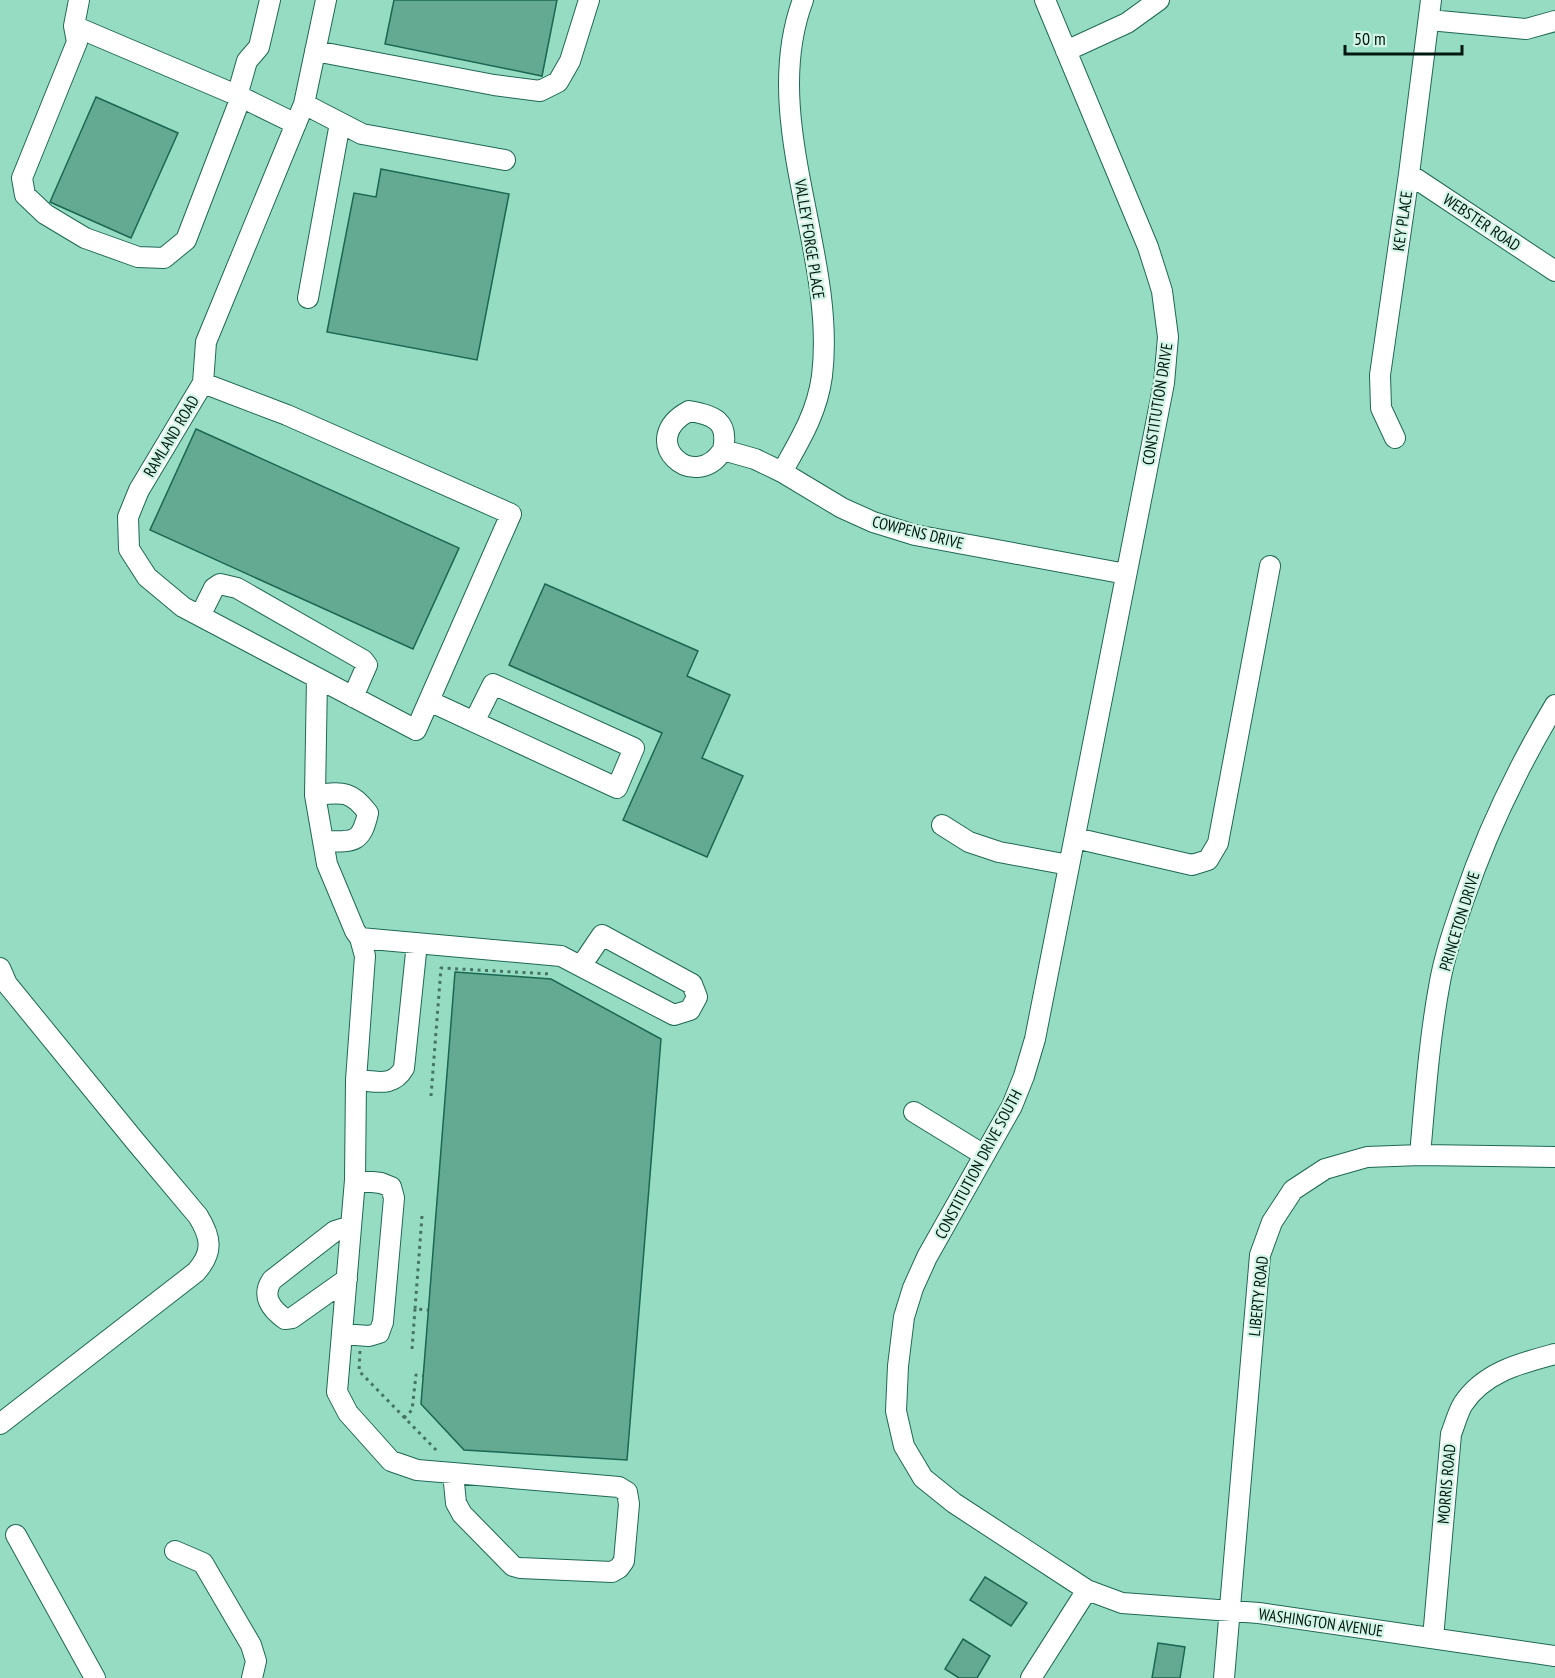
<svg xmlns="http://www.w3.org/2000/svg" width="1555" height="1678" viewBox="0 0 1555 1678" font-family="'PT Sans Narrow',sans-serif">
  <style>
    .building { fill: #64aa92; stroke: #1c6752; stroke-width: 1.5 }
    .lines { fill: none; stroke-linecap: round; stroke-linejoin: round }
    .minor-casing { stroke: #1f6954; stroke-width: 22 }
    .path { stroke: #467464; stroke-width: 3; stroke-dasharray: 3 4.5; stroke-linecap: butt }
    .minor { stroke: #fff; stroke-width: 20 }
    .labels { text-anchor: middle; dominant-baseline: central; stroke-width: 4.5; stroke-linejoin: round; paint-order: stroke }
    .street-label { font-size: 16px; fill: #001910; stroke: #d2f5e7 }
  </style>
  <rect width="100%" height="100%" fill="#95dcc3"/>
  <path class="building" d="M394,0h163l-15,76 -157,-32z
    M96,97l82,36 -47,105 -81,-36z
    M381,169l128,25 -32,166 -150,-28 27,-139 22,4z
    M196,429l263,119 -46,101 -263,-119z
    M545,584l153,67 -11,25 43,19 -28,63 41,18 -36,81 -84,-37 39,-87 -153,-68z
    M455,972l96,7 110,60 -34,421 -163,-10 -43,-46z
    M985,1577l42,26 -16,23 -41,-26z
    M963,1639l27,17 -13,22h-18l-14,-9z
    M1158,1643l27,4 -5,31h-28z"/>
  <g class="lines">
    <defs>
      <path id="minor" d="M79,0l-5,26 3,16 -55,136 3,17 20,19 40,24 53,19 26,1 22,-18 55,-143 55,27
        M1045,0l103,247 14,44 6,46 -4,46 -129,656 -11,37 -12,30 -85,151 -14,31 -9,29 -6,49 -2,45 8,35 19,32 31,25 133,87 35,13 137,10 296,43
        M1429,20l97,9 29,-8
        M74,26l167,71
        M315,51l179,34 46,6 18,-9 12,-21 19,-61
        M1066,51l61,-28 32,-23
        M237,96l10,-35 12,-14 11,-47
        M304,104l58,30 143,26
        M1409,174l146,97
        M308,298l32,-175
        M203,383l84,32 224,99 -95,216 -233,-123 -36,-30 -18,-28 -1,-32 11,-27 64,-107 3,-41 98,-238 22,-104
        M1395,438l-14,-30 -1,-33 29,-201 22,-174
        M723,450c-29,45 -88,-10 -34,-39 25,4 40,10 34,39l32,9 27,13 60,36 31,14 42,13 211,39
        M782,472c18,-32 35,-59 40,-96 15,-123 -64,-256 -19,-376
        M200,616l14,-28 6,-4 17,4 126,72 4,5 -14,32
        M429,701l188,87 17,-40 -141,-64 -19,38
        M315,795l2,-117
        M942,825l27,17 30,10 70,13
        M1075,838l117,27 16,-5 10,-17 52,-277
        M324,841c29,1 37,3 44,-28 -17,-23 -26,-21 -53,-18l12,69 28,67 5,7 5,18 -9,124 -1,100 -18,212 11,21 43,48 26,9 202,17 8,5 2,12 -5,57 -5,7 -7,4 -92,-4 -7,-2 -51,-52 -6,-11 -3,-30
        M360,938l201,18 113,59 16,-5 7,-13 -5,-13 -90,-49 -21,31
        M0,968l7,16 128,157 63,75c13,21 16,36 -2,56l-196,152
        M356,1080c20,1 37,8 48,-12l13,-125
        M914,1112l70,43
        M1420,1155c5,-56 9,-113 19,-168 5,-30 15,-59 25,-88 23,-68 54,-132 91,-194
        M347,1279l-55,39 -7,1c-14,-10 -24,-23 -13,-39l63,-49 16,-5
        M342,1334l27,2 10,-3 4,-11 11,-124 -3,-11 -10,-4 -26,-3
        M16,1535l79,143
        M175,1551l28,12 48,82 5,16 -4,17
        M1433,1638l18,-204c4,-10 7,-22 12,-30 21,-32 58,-41 92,-50
        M1031,1678l56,-88
        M1224,1678l36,-423 12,-33 21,-32 32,-21 42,-12 53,-2 135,2"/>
    </defs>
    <use href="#minor" class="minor-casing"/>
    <path class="path" d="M431,1096l10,-128 110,6
      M422,1216l-7,93 13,1
      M412,1349l3,-40
      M360,1351l-1,20 80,82
      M404,1418l8,-8 4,-35 7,1"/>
    <use href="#minor" class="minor"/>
  </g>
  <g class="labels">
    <g class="street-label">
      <text transform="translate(1402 221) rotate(-82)">KEY PLACE</text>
      <text transform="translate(1482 222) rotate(34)">WEBSTER ROAD</text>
      <text transform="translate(810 239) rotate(81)">VALLEY FORGE PLACE</text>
      <text transform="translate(1157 404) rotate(-81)">CONSTITUTION DRIVE</text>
      <text transform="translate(171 436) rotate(-59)">RAMLAND ROAD</text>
      <text transform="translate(918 532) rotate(14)">COWPENS DRIVE</text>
      <text transform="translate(1459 921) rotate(-73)">PRINCETON DRIVE</text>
      <text transform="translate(978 1164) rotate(-62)">CONSTITUTION DRIVE SOUTH</text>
      <text transform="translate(1258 1296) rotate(-84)">LIBERTY ROAD</text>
      <text transform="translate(1446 1484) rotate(-85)">MORRIS ROAD</text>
      <text transform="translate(1321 1622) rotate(8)">WASHINGTON AVENUE</text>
    </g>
  </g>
  <path d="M1345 45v9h117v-9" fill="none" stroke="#001910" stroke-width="3"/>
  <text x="1354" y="45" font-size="18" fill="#001910" stroke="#d2f5e7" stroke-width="4.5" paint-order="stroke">50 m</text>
</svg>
